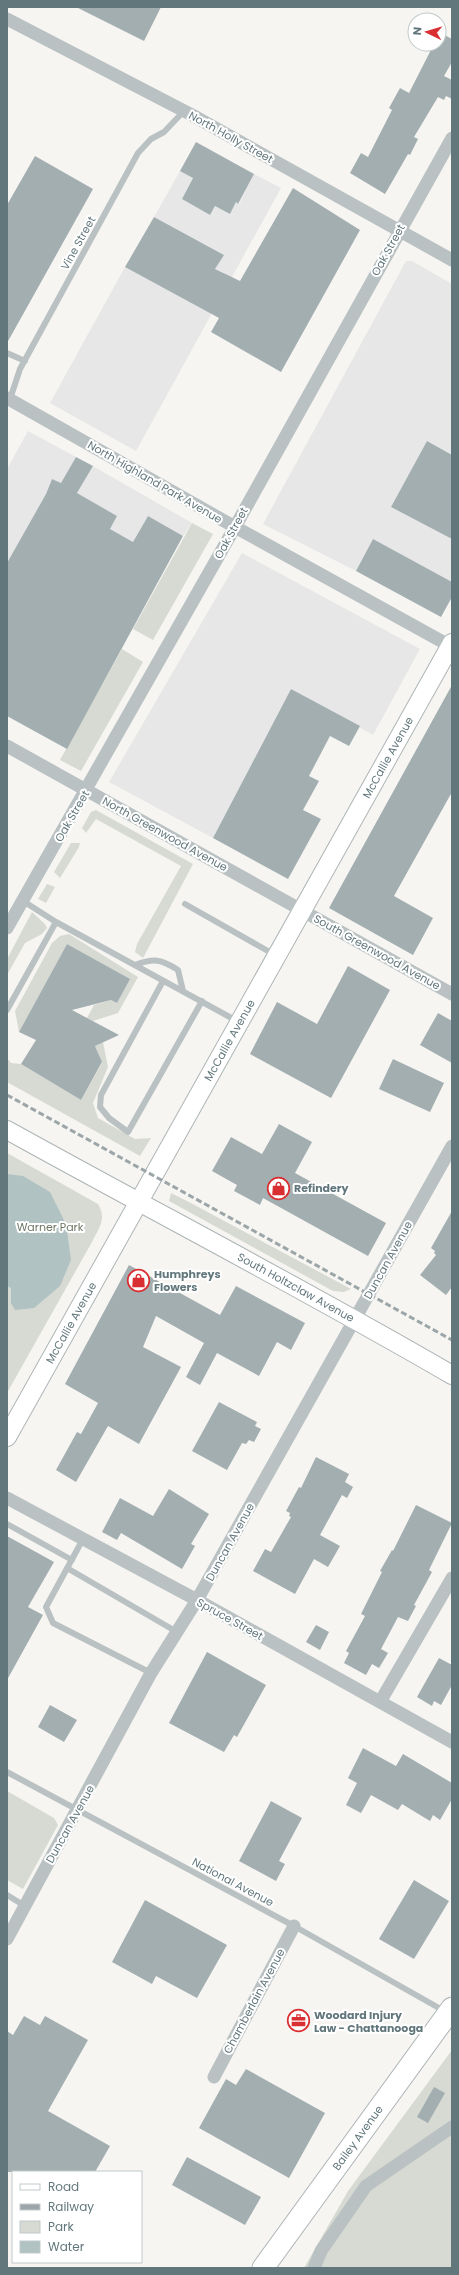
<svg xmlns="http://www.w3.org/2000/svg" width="459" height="2275" viewBox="0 0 459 2275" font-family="Poppins,sans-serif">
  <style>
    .built { fill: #e6e7e6 }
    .green { fill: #d7dad2 }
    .water { fill: #b1c2c3 }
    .building { fill: #a3aeb1 }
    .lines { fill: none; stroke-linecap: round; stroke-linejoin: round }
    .secondary-casing { stroke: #adb5b7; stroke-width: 20 }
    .primary-casing { stroke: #aeb5b7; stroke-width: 23 }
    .lane { stroke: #bac1c2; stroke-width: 6 }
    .street { stroke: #bac1c2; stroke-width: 13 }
    .secondary { stroke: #fff; stroke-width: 18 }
    .primary { stroke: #fff; stroke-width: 21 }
    .rail { stroke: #9ca6a9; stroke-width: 3; stroke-dasharray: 6 3; stroke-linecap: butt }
    .labels { text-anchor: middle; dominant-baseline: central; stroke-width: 4; stroke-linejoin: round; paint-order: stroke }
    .street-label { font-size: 11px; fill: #62777c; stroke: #fff }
    .poi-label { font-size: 11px; font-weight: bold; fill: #62777c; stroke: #fff; text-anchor: start }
    .park-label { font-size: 11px; fill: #6e7965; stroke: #fff }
  </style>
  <rect width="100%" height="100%" fill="#f6f5f2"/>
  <path class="built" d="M180,171l13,6 -11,22 28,16 5,-9 15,8 6,-12 3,2 15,-30 27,14 -145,263 -86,-48 75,-136 78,42 21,-36 -9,-4 8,-15 -69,-37z
    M406,261h6l40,23v171l-25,-14 -36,66 61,32v43l-79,-43 -17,32 -93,-47z
    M28,431l48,26 -15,26 -9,-4 -6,15 -39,69v-94z
    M93,466l99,57 -9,13 -35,-20 -15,26 -23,-13 7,-13 -40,-23z
    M242,553l178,96 -47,86 -82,-46 -78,149 -104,-56z"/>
  <path class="green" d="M192,523l21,11 -60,106 -20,-11z
    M122,649l21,13 -62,109 -21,-11z
    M96,810l97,54 -50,94 -8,-6 2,-8 44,-78 -85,-47 -10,14 -4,-5 9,-16z
    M71,843h9l-1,4 -19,31 -6,-6z
    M47,884l8,3 -9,16 -8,-4z
    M32,912l13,12 2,4 -5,6 -17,9 -18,32v-16z
    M69,934l69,43 -20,36 -25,8 -6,-3 7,-13 17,-5 6,3 12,-24 -62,-35 -48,88 -4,-21 37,-68 8,-7z
    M103,1042l5,25 -15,36 5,15 37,21 16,-1 -11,18 -133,-74v-24l4,5 10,1 60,36 21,-37 -7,-17z
    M7,1153l91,51c9,15 1,24 -6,38l-85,151z
    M171,1193l18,9 162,87 -7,3 -11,-1 -164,-90z
    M7,1791l47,27 4,7 -35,64 -16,-9z
    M452,2050v218h-148l44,-77z"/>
  <path class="water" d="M7,1174l16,2 27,16 16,32 5,36 -11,26 -26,22 -19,2 -4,-7v-15l-4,-2z"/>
  <path class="building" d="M76,7h85l-17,34z
    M439,32l13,7v23l-8,14 8,4v19l-6,-3 -2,4 -6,-3 -24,40 4,2 -8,16 -2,-1 -23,40 -35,-21 11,-20 7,4 24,-47 -3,-2 11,-20 9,5 25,-49h5z
    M196,142l58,32 -16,30 -2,-2 -6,12 -15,-8 -5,9 -28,-16 11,-21 -13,-7z
    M35,156l58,33 -86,154v-138z
    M293,188l67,42 -79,142 -70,-40 8,-14 -94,-51 29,-50 70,38 -9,14 25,12z
    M427,441l25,14v84l-61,-32z
    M76,457l17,9 -16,27 40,23 -7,13 23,13 15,-26 35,20 -116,213 -60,-33v-153l39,-69 6,-15 9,4z
    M373,539l79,43v15l-11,20 -85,-46z
    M452,685v107l-58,104 39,22 -20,37 -84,-47z
    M291,689l69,37 -11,20 -19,-10 -21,40 10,5 -16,29 18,9 -33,60 -75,-41z
    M67,944l63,35 -13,24 -6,-3 -39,10 47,25 -24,11 7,16 -21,38 -60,-36 15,-24 -17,-8z
    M348,966l42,24 -59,108 -81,-44 27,-52 40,22z
    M438,1013l14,8v42l-32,-18z
    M393,1059l51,24 -14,29 -51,-23z
    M279,1124l33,18 -17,31 91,50 -18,33 -105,-58 -3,7 -26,-14 3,-6 -25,-14 19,-34 31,17z
    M452,1211v76l-6,8 -26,-20 16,-20 -2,-2 1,-2 -4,-3z
    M129,1265l91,50 16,-29 69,37 -14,27 -14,-8 -18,34 -42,-23 -17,32 -14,-8 18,-34 -48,-27 -13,31 38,20 -42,77 -31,-18 -32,56 -20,-12 21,-38 4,2 17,-31 -33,-19z
    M219,1402l38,20 -2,4 6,3 -7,13 -5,-2 -3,4 -4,-1 -15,27 -35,-19z
    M316,1457l33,17 -4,8 8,5 -6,11 -5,-3 -22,40 20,11 -12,21 -14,-8 -19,35 -42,-23 12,-22 6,3 20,-35 -2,-1 1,-3 -4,-2 13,-24 2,1z
    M169,1489l40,25 -18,30 4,2 -13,23 -61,-36 -4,7 -15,-8 18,-34 33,18z
    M416,1505l36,18 -23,47 3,2 -18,33 2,1 -8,15 -10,-4 -17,32 7,4 -9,15 -7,-4 -6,11 -22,-12 5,-10 -3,-2 19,-35 -4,-2 21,-42 -2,-1 12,-21 1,1z
    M7,1536l47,26 -26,45 15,8 -36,65z
    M316,1625l13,7 -9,18 -14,-8z
    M207,1652l59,33 -29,52 -3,-2 -10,17 -55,-29z
    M439,1658l13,7v20l-11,20 -7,-4 -2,5 -15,-9z
    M50,1705l27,15 -13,22 -26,-15z
    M363,1748l33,18 7,-12 49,29v16l-12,21 -7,-5 -3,6 -28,-17 -4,6 -27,-15 -10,18 -15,-8 11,-22 -9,-5z
    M271,1801l31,17 -23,43 6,3 -9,17 -37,-20z
    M414,1880l35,21 -35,58 -35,-20z
    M145,1900l82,45 -30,53 -41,-22 -4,8 -40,-22z
    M24,2016l16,9 5,-9 43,24 -40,71 62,35 -15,26h-88v-141l6,4z
    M246,2069l79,44 -36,65 -90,-50 27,-49 10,6z
    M434,2087l11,6 -17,30 -11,-6z
    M187,2157l74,40 -16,28 -73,-40z"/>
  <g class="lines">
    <defs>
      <g id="secondary">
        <path id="s1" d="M7,1130c148,82 299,160 445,245"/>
        <path id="s2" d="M7,1437l445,-794"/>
      </g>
      <g id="primary">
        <path id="s3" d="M263,2268l189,-260"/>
      </g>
    </defs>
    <use href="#secondary" class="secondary-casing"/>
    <use href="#primary" class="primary-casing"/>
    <path class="lane" d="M7,353l18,8
      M10,399l10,-30 118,-216 13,-14 13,-7 20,-21
      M23,901l33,21 181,99
      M185,904l90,51
      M135,965c19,-7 26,-6 43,5l5,21
      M163,981l-62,114 -1,12 9,11 19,14 74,-131
      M7,1010l49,-88
      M7,1524l65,36
      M83,1539l-37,68 7,16 98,50
      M67,1568l110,64
      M7,1772l287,154 152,86
      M7,1895l18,11"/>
    <path class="street" d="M7,19l185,96 260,145
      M7,398l228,129 217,120
      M7,746l445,248
      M7,928l228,-401 217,-389
      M7,1498l190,102 255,142
      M380,1702l72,-124
      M7,1939l144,-266 46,-73 255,-454
      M214,2077l80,-151
      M314,2268l7,-17 45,-65 86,-59"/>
    <use href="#secondary" class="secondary"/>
    <use href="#primary" class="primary"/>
    <path class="rail" d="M7,1095l445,245"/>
  </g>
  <defs>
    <symbol id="shop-ring" viewBox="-11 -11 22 22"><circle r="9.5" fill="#fff" stroke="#d92f32" stroke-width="1.5"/><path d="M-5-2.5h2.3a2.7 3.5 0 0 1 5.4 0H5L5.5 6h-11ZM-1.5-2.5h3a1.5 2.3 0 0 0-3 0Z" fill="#d92f32"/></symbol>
    <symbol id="office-ring" viewBox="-11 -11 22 22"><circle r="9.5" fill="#fff" stroke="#d92f32" stroke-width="1.5"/><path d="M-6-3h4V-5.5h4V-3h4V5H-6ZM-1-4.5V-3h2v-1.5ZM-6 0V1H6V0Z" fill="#d92f32"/></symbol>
  </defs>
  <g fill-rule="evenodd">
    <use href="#shop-ring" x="266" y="1176" width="25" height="25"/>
    <use href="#shop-ring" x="126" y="1268" width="25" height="25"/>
    <use href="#office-ring" x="286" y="2008" width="25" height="25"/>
  </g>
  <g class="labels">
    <g class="street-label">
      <text transform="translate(231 137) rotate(29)">North Holly Street</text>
      <text transform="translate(78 243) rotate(-61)">Vine Street</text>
      <text transform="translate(388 250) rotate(-61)">Oak Street</text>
      <text transform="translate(155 482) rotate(30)">North Highland Park Avenue</text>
      <text transform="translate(231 533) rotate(-61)">Oak Street</text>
      <text stroke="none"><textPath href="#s2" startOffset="779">McCallie Avenue</textPath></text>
      <text transform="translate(72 816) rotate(-60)">Oak Street</text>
      <text transform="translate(165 834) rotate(29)">North Greenwood Avenue</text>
      <text transform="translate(377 952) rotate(29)">South Greenwood Avenue</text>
      <text stroke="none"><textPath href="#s2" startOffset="455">McCallie Avenue</textPath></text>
      <text transform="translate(388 1260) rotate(-61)">Duncan Avenue</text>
      <text stroke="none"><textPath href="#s1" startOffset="329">South Holtzclaw Avenue</textPath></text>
      <text stroke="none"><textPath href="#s2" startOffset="131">McCallie Avenue</textPath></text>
      <text transform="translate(230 1542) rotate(-61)">Duncan Avenue</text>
      <text transform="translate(230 1619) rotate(29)">Spruce Street</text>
      <text transform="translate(70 1824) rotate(-61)">Duncan Avenue</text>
      <text transform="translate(233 1882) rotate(28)">National Avenue</text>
      <text transform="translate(254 2001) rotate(-62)">Chamberlain Avenue</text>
      <text stroke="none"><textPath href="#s3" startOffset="161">Bailey Avenue</textPath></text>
    </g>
    <g class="poi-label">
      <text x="294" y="1188">Refindery</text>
      <text x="154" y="1274">Humphreys<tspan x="154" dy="13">Flowers</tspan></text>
      <text x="314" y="2015">Woodard Injury<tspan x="314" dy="13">Law - Chattanooga</tspan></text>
    </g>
    <g class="park-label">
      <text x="50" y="1227">Warner Park</text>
    </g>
  </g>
  <rect width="459" height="2275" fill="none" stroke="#62777c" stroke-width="16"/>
  <rect x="12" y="2171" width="130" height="92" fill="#ffffff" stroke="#c0c9cb"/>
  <rect x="20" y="2184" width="20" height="6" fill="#ffffff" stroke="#c0c9cb"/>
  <text x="48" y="2191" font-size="12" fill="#62777c">Road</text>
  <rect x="20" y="2204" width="20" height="6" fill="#9ca6a9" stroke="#c0c9cb"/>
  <text x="48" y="2211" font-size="12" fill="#62777c">Railway</text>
  <rect x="20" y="2221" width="20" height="12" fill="#d7dad2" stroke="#c0c9cb"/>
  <text x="48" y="2231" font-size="12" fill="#62777c">Park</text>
  <rect x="20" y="2241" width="20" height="12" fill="#b1c2c3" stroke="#c0c9cb"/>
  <text x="48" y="2251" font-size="12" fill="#62777c">Water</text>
  <g transform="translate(427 32) rotate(275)"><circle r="19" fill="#ffffff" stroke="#c0c9cb"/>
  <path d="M0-3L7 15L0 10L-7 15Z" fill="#d92f32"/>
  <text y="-6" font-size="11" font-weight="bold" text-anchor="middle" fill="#62777c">N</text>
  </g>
</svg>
